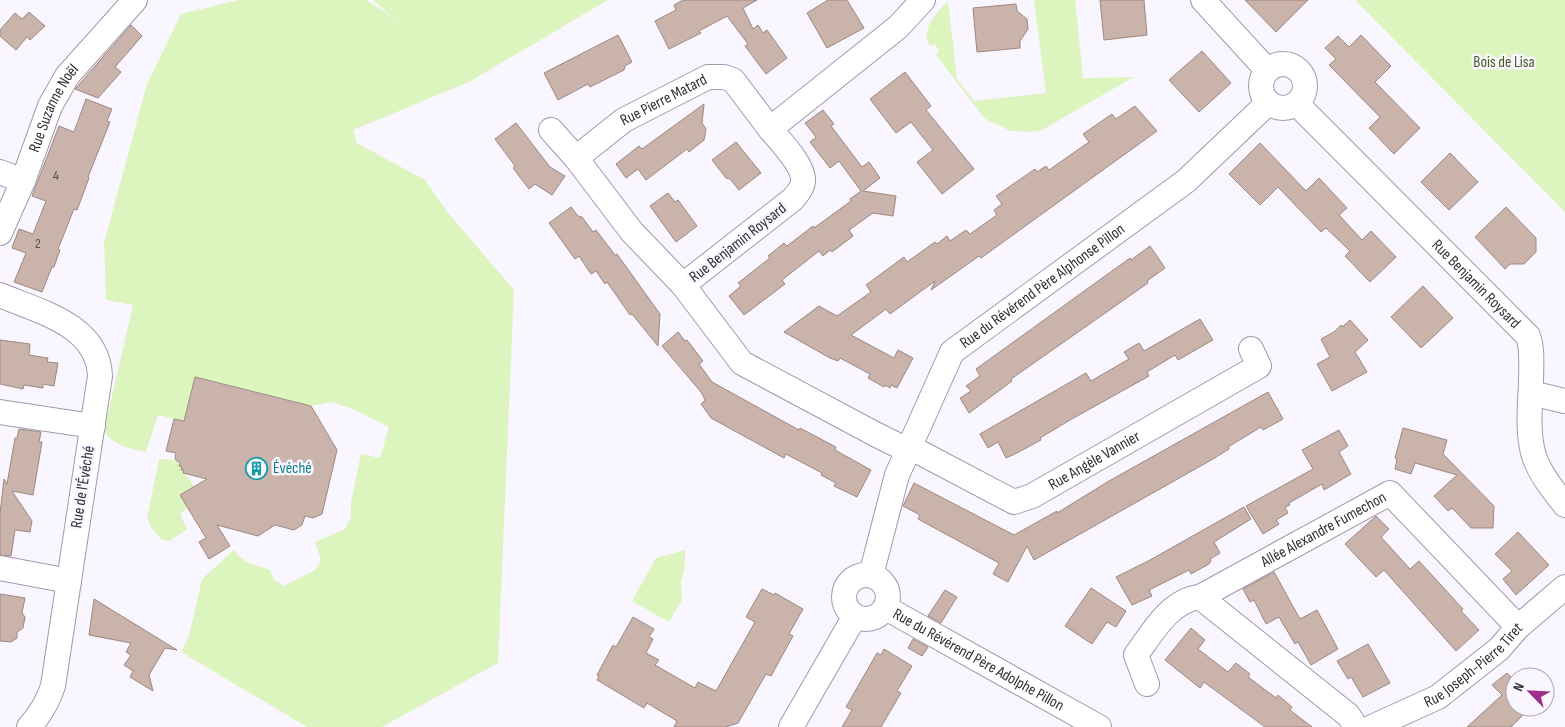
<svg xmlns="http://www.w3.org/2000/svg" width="1565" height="727" viewBox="0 0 1565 727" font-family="'Sofia Sans Condensed',sans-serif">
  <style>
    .green { fill: #dcf5be }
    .building { fill: #c9b3aa; stroke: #9e8880 }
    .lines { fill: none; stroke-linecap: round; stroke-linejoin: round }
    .minor-casing { stroke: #a199ac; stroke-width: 26 }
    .minor { stroke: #fff; stroke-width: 24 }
    .labels { text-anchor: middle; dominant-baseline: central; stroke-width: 5; stroke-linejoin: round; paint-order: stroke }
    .number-label { font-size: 14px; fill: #585053 }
    .park-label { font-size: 16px; fill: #455d20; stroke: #faf6ff }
    .street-label { font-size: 16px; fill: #322f36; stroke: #faf6ff }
    .culture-label { font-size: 16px; fill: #0d838f; stroke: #faf6ff; text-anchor: start }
  </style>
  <rect width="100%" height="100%" fill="#faf6ff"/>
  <path class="green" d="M238,0h128l19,12 20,17 -32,-29h235l-139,82 -116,48 4,13 68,37 23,33 66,77 -16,373 -116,64h-75l-126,-75 8,-16 13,-57 32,-29c11,15 21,14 36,20l4,10 10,6 31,-16 6,-10 -6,-18 30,-13 6,-12v-15l10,-48 19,4 9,-31 -34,-17 -23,-8 -21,4 -116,-29 -11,44 -26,-6 -12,37c-15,-3 -34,-7 -42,-21l29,-126 -27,-5 -2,-57 43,-159 34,-70z
    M1034,0h41l8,78 51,-1 -92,53 -11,2 -20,-1 -26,-12 -49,-64 3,-4 -4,-7 -5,2c-10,-18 6,-32 18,-45l9,78 17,22 72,-8z
    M1355,0h210v212z
    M159,459l18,1 2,6 3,1 -1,2 3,1 -1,3h3l-1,3 3,1 6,10 -14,8 8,13 -8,6 7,15 -17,12 -8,-1 -11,-12 -4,-10z
    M685,550v15l-4,17 1,18 -13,22 -37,-21 24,-43z"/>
  <path class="building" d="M683,0h74l-14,8 10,21 5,-4 5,8 4,-3 20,28 -21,16 -21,-28 3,-2 -21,-28 -28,15 2,2 -32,16 -14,-28 21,-11 -2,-5z
    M828,0h19l17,28 -37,20 -20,-35z
    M1100,0h44l3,35 -43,5z
    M1245,0h63l-32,32z
    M1016,4l1,7 10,8 1,10 -8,12v7l-43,4 -4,-44z
    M29,12l16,14 -15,14 -3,-3 -11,13 -16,-14v-6l15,-17 7,6z
    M131,25l11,11 -27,31 6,5 -23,26 -23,-9z
    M618,35l14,27 -7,4 -1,4 -34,17 -2,-3 -30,16 -14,-27z
    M1361,35l30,31 -16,16 45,46 -26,26 -25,-26 11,-11 -51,-52 7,-6 -11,-11 13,-12 11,11z
    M1202,51l29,32 -32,29 -30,-32z
    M905,72l26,34 -5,4 48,59 -32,25 -25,-32 16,-12 -22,-28 -15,11 -26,-34z
    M86,99l26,10 -5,12 3,1 -22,55 1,1 -12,32 -3,-1 -16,40 2,1 -6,17h-2l-10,25 -28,-10 12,-29 -14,-5 7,-19 14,5 13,-33 -14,-5 27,-70 15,6z
    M704,104l-2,19 4,6 -2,11 -15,12 -2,-3 -41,31 -8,-11 -12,9 -10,-14 23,-18 3,3z
    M1135,106l22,25 -176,127 -2,-2 -48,34 4,-9 -45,33 -4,-5 -35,26 43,23 4,-8 15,8 -16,30 -6,-3 -1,3 -5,-3 -1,2 -16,-9 2,-4 -30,-16 -2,3 -8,-3 -46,-26 35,-26 18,10 34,-24 -5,-7 38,-28 3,5 28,-20 2,2 10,-8 3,5 16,-11 4,4 27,-19 -3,-5 8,-6 -6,-8 39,-27 2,3 9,-6 3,4 40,-28 -6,-8 29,-20 4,5z
    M823,110l11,14 -3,2 31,41 7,-5 11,16 -17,13 33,5 -3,20 -20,-3 -24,17 4,6 -21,16 -2,-2 -7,6 -4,-5 -37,29 3,4 -41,31 -15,-19 12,-10 -3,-3 32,-25 -2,-2 16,-13 3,3 26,-20 1,2 37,-27 -1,-2 11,-8 -22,-30 -9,7 -20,-26 6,-5 -11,-14z
    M516,123l34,44 15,9 -13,19 -17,-11 -6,5 -16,-21 2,-2 -20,-27z
    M736,142l25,31 -22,17 -9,-11 -4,-1 -14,-18z
    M1260,143l46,48 13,-13 28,30 -8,7 23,25 9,-9 25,26 -26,25 -25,-26 5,-5 -24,-23 -5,4 -43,-45 -18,18 -31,-31z
    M1450,153l28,29 -29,28 -28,-28z
    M668,193l7,9 3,-2 19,26 -21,16 -26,-36z
    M571,207l7,9 4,1 11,15 3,-2 19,25 2,-1 43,60 -2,32 -26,-32 -2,1 -23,-33 -2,2 -9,-13 -5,3 -12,-18 -4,3 -26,-36z
    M1506,207l30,31v14l-12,12h-14l-5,5 -30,-32z
    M1150,246l15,22 -18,13 1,2 -137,96 1,2 -43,32 -9,-15 11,-7 -5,-5 14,-10 -4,-7 154,-111 1,2z
    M1423,286l30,32 -32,30 -30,-31z
    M1200,319l13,21 -35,20 -3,-5 -28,17 2,4 -79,44 -30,18 1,2 -24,13 -11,5 -8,-16 -10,6 -8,-14 106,-61 5,8 38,-22 -5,-7 15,-9 5,8z
    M1350,320l18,20 -13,12 12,20 -35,19 -15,-27 13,-7 -9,-18 13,-7 7,-7 1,2z
    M678,332l7,9 2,-1 16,21 -4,3 13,18 87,48 1,-2 36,19 -1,3 36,20 -14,27 -23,-11 2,-3 -15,-8 1,-2 -36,-19 -2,4 -73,-40 -10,-14 4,-4 -4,-8 -39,-46z
    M0,340l30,4 -1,11 19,3 -1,4 11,1 -4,23 -11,-2v4l-19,-3 -1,4 -23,-5z
    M195,377l116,29 26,44 -15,64 -9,4 -8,-2 -3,9 -8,5 -19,-5 -17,11 -41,-11 13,21 -21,13 -10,-17 7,-4 -26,-43 27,-16 -24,-6 1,-3h-3l1,-3 -3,-1 1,-3 -5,-4 1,-6 -10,-2 8,-32 10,2z
    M1268,392l15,27 -20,11 -2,-3 -33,20 1,2 -16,10 -179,101 -7,-14 -19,36 -15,-8 6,-11 -81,-44 2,-4 -17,-9 11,-23 100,52 43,-24v2l52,-32z
    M1403,428l44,12 -4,14 51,52 -1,22h-22l-19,-20 -4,3 -14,-15 23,-21 -42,-12 -4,11 -16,-5 2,-10 -2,-1z
    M19,429l22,3 -2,10h3l-9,53 -21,-4 20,30 -2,11 -15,-2 -4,26 -11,-1v-42l4,-34 3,5 8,-46h2z
    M1339,430l9,16 -9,6 12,22 -27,16 -2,-6 -33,19 1,2 -5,2 3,6 -12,7 3,4 -16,10 -17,-28 67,-37 -11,-19z
    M1244,507l7,12 -37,23 6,11 -10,6 1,2 -2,3 -18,10 -2,-4 -40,20 3,6 -20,9 -16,-28 34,-17z
    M1376,516l13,13 -8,8 29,32 9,-8 44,48 -2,2 18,19 -23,21 -72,-81 -8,7 -31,-33z
    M1518,532l31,33 -33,30 -13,-16 9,-8 -17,-17z
    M1274,572l26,47 17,-9 21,39 -27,16 -13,-23 -3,2 -16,-27 -13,7 -12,-24 -4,2 -7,-13z
    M1091,588l35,23 -10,16 -9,-5 -15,22 -27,-18z
    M762,589l12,6 1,-2 28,16 -14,25 4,2 -22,40 -5,-2 -28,49 -12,4h-52l3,-6 -30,-18 -3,5 -47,-28 2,-4 -2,-1 16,-30 3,2 17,-30 21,12 -5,8 4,2 -7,14 13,7 -4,5 40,23 3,-6 18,9 39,-69 -9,-5z
    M945,590l12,7 -16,26 -13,-7z
    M0,594l25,4 -3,15 3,4 -2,11 -6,4v6l-6,4 -11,-1z
    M94,599l83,51 -12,-2 -16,27 4,16 -23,-14 3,-6 -9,-6 7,-10 -5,-3 5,-9 -42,-8z
    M1191,628l14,12 -7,9 30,23 8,-9 14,11 -2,3 28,21 2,-3 14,12 -2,3 22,17h-47l-61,-45 -4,6 -35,-28z
    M913,639l15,8 -6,9 -14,-8z
    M1368,644l22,39 -27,14 -12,-20 -3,2 -11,-18z
    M884,649l28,17 -15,25 4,2 -20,34h-39l10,-17 -6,-3 31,-54 4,2z
    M1507,673l8,8v26h16l-20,20h-44l35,-32 -10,-10z"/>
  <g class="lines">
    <defs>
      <g id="minor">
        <path id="s1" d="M923,0l-25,27 -128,102c10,12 35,37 33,53 -1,7 -6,12 -10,17l-110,86 59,78 133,71 20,10 26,9 93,49 18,-6 227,-130 -8,-17"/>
        <path d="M1203,0l64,70"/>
        <circle cx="1283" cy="86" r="22"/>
        <path id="s2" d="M1297,104l231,232c5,14 3,30 3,46 -1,24 -4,51 3,74 6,18 19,34 31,49"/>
        <path d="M551,130l25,28"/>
        <path d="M0,172l23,9"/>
        <path id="s3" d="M0,233l23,-52 27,-75 17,-30 68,-76"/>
        <path id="s4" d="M683,285l-51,-53 -56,-74 48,-38 84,-43h16l9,3 37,49"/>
        <path d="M0,295c40,17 98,30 100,81l-47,310c-5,15 -13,29 -24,41"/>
        <path d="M1531,393l34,8"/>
        <path d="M0,412l93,14"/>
        <path d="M0,568l69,13"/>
        <circle cx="866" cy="597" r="22"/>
        <path id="s5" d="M871,575l26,-100 55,-123 234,-171 82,-78"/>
        <path d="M1200,597l148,118 8,12"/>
        <path id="s6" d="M886,608l213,119"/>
        <path id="s7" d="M1147,684l-11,-29c16,-22 34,-55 64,-58l190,-104 128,134"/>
        <path d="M791,727l64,-111"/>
        <path id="s8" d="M1372,727l66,-30 61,-48 19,-22 47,-40"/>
      </g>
    </defs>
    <use href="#minor" class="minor-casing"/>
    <use href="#minor" class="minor"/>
  </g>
  <defs>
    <symbol id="building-ring" viewBox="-11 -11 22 22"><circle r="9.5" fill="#faf6ff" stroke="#0f9aa8" stroke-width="1.5"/><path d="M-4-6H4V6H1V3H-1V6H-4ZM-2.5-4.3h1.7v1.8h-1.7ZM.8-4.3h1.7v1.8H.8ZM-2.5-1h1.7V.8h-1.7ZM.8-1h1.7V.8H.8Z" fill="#0f9aa8"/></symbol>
  </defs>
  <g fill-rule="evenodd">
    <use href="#building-ring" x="244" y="456" width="25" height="25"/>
  </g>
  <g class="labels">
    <g class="number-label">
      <text x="56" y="175">4</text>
      <text x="38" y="243">2</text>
    </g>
    <g class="park-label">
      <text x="1504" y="62">Bois de Lisa</text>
    </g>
    <g class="street-label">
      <text stroke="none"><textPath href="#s4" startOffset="272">Rue Pierre Matard</textPath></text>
      <text stroke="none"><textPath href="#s3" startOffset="136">Rue Suzanne Noël</textPath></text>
      <text transform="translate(738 243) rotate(-38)">Rue Benjamin Roysard</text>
      <text stroke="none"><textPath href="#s2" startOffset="254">Rue Benjamin Roysard</textPath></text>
      <text stroke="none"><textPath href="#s5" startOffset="350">Rue du Révérend Père Alphonse Pillon</textPath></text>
      <text stroke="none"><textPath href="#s1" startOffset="918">Rue Angèle Vannier</textPath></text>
      <text transform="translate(83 487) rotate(-81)">Rue de l'Évéché</text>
      <text stroke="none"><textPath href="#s7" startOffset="261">Allée Alexandre Fumechon</textPath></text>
      <text stroke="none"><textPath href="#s6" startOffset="106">Rue du Révérend Père Adolphe Pillon</textPath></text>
      <text stroke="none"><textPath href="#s8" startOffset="120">Rue Joseph-Pierre Tiret</textPath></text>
    </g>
    <g class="culture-label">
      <text x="273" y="468">Évéché</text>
    </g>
  </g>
  <g transform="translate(1530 692) rotate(294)"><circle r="24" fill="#faf6ff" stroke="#aaa6af"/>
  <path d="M0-4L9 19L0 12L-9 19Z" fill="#9f2f8d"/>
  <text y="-8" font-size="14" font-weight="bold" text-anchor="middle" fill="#322f36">N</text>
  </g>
</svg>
